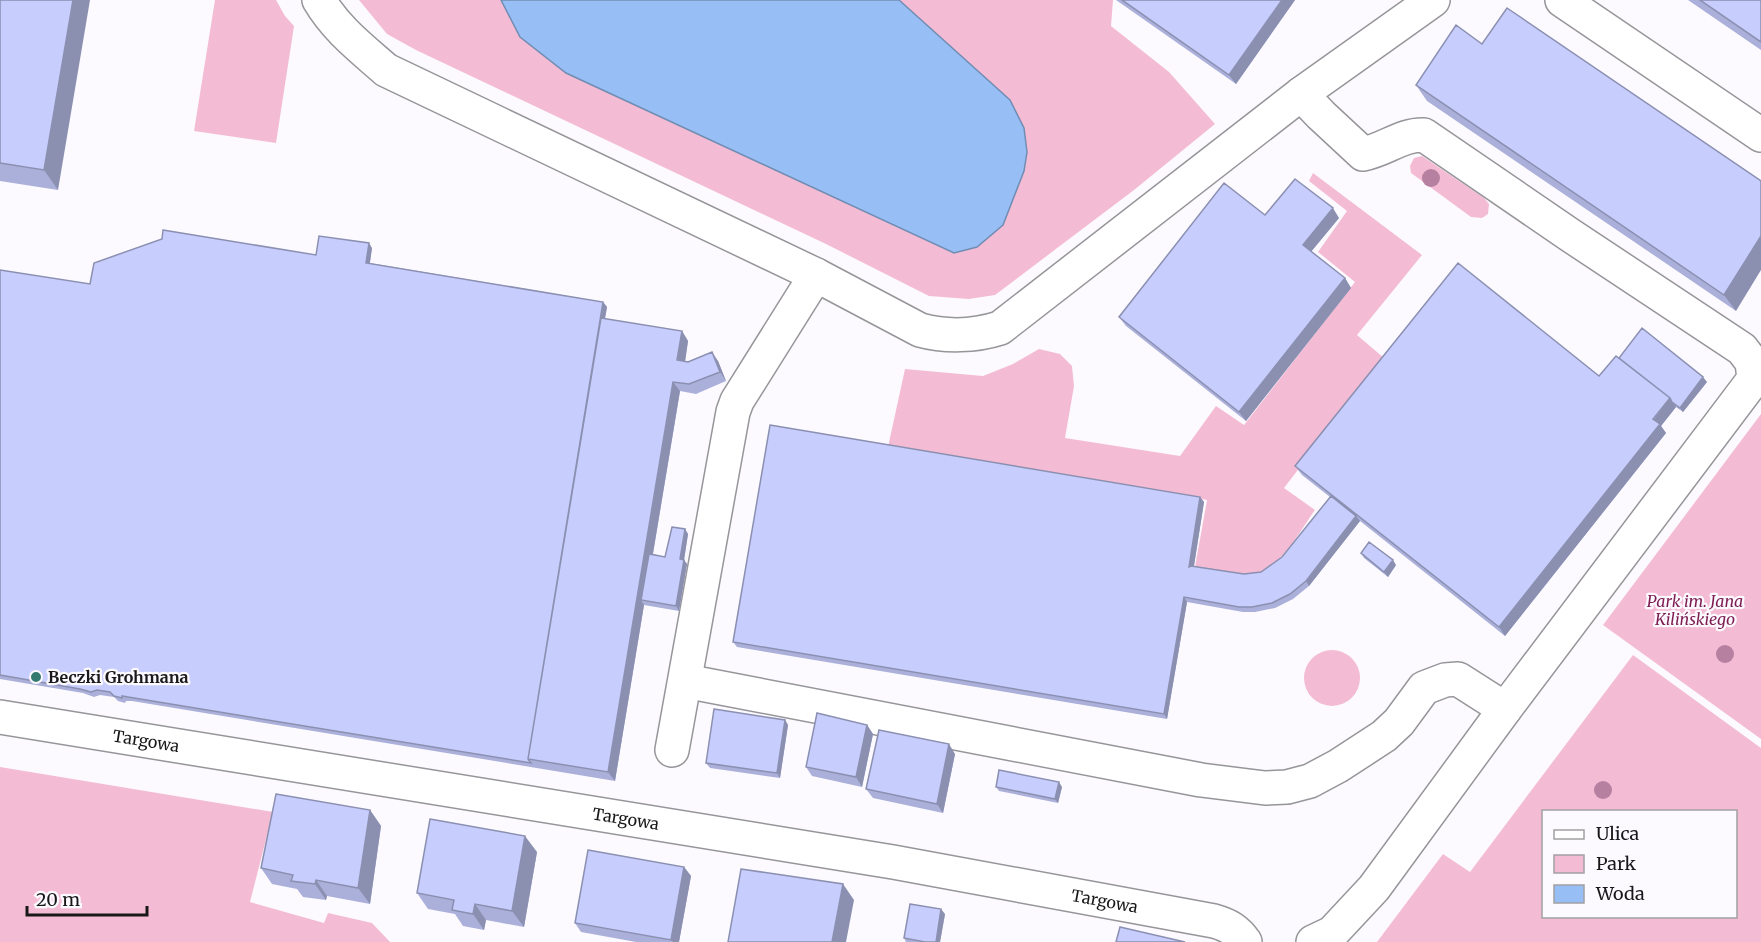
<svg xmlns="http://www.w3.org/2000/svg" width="1761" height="942" viewBox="0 0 1761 942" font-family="Merriweather,serif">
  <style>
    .green { fill: #f4bcd4; fill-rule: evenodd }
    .water { fill: #97bff5; stroke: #718db3; stroke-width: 1.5 }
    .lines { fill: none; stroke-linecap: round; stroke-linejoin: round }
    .minor-casing { stroke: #969599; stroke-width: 36 }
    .minor { stroke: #fff; stroke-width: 33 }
    .tree { fill: #b680a0 }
    .wall { fill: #abb0da }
    .shaded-wall { fill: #8b90b1 }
    .building { fill: #c7cdfd; stroke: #8b90b1; stroke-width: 1.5 }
    .poi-dot { fill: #347a71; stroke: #fcfaff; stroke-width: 2 }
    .labels { text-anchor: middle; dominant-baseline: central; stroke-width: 4.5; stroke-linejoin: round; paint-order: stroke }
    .park-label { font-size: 16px; font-style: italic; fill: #7d1d52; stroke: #fcfaff }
    .poi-label { font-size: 16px; font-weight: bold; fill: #181819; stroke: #fcfaff; text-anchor: start }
    .street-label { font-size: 16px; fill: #181819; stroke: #fcfaff }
  </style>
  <rect width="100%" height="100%" fill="#fcfaff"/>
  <path class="green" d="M215,0h61l9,16 9,10 -18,117 -82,-12z
    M359,0h754l-2,26 58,46 46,52 -81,66 -139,105 -26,4 -40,-3 -103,-52 -410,-194 -29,-16z
    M1422,156l62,42 5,6 -1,10 -6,4 -11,-1 -60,-44 -1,-7 4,-8z
    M1313,173l109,82 -65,80 27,23 -100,130 31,22c-18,25 -38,67 -74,66 -15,-1 -31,-6 -46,-9l12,-67 -319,-53 17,-78 78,7 30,-12 26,-15 21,5 12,12 2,20 -9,52 115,18 36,-50 28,19 111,-143 -37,-30 29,-41 -38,-30z
    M1761,414v325l-158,-114z
    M1304 678a28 28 0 1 1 56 0a28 28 0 1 1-56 0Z
    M1633,655l128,93v194h-384l66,-88 27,18zM1544,812h192v104h-192z
    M0,767l273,45 -23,90 74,21 4,-10 44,10 18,19h-390z"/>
  <path class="water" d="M501,0h398l111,100 14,28 3,24 -3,19 -21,54 -26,22 -23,6 -388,-180 -46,-36z"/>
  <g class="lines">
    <defs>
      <g id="minor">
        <path d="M319,0c17,29 42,48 67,70l430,205 104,55c26,7 55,6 80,-2l301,-234 132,-94"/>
        <path d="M1562,0l199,135"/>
        <path d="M685,681l516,99 64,8 22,-1 23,-6 28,-15 46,-30 15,-14 25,-34 21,-8 13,-1 47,30 249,-330 -2,-17 -10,-13 -172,-114 -146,-100c-22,-1 -39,15 -61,19l-42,-39 -20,-21"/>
        <path id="s1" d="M0,717l893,145 321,59c14,4 23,9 31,21"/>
        <path d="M672,750l61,-338 4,-11 79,-126"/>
        <path d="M1313,942l19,-9 42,-45 131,-179"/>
      </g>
    </defs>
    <use href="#minor" class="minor-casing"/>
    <use href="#minor" class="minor"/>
  </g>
  <g class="tree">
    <circle cx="1431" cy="178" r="9"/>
    <circle cx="1725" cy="654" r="9"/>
    <circle cx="1603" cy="790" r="9"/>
  </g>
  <path class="wall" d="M0,0l58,190 -58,-9z
    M1116,0h179l-59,84z
    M1688,0h73v50z
    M1482,44l279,137 -25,130 -309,-210 -11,-16z
    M1265,215l74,3 -28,34 34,26 6,10 -105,133 -120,-95 -7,-9z
    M372,248l-2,15 233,39 4,5 -2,12 77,12 6,10 -3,20h33l8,20 -30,13 -16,-3 -27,163 12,3 20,-28 3,5 -4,26 3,4 -8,47 -35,-6 -29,176 -483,-80h-6l-1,2 -7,-2 -4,-4 -14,-2 -6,2 -11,-4 -83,-14v-409l90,14z
    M1619,358l88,24 -24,30 -7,-5 -15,19 5,7 -161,203 -145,-115 -51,65 -16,13 -18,9 -20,4h-12l-56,-10 -20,117 -430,-72 -4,-5 467,-145 4,5 -10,64 50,8 17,-2 21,-15 48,-60 -28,-22 -7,-9 304,-90z
    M1361,553l35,12 -8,12 -24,-19z
    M785,720l3,5 -8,53 -70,-10 -4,-5z
    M867,725l6,9 -11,53 -50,-11 -6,-9z
    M955,754l-12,59 -70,-15 -7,-9z
    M996,787h66l-4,16 -59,-12z
    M370,810l11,16 -11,78 -43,-8 -1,4 -23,-3 -6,-8 -25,-5 -11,-16z
    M537,852l-13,75 -38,-7 -2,10 -21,-4 -8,-12 -27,-5 -11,-16z
    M684,867l7,9 -12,66h-43l-55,-10 -6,-9z
    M945,914l-5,28h-34l-2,-4z"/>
  <path class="shaded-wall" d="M73,0h17l-32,190 -14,-20z
    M1282,0h13l-59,84 -7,-9z
    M1333,208l6,10 -30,36 -6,-9z
    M1761,236v34l-25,41 -12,-16z
    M369,243l3,5 -3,20 -3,-5z
    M1345,278l6,10 -105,133 -7,-9z
    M603,302l4,5 -3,16 -4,-3z
    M682,331l6,10 -4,28 -7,-9z
    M712,352l6,9 8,20 -6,-9z
    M1703,377l4,5 -24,30 -3,-4z
    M673,382l7,9 -35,210 -4,-1 3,5 -29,176 -7,-9z
    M1670,398l6,9 -15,19 5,7 -161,203 -6,-9z
    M1200,497l4,5 -11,70 -4,-5z
    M1356,516l4,5 -51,65 -3,-5z
    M685,529l3,5 -4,26 3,4 -8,47 -3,-5 4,-47z
    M1393,560l3,5 -8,12 -4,-5z
    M1184,597l3,5 -20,117 -3,-5z
    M785,720l3,5 -8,53 -3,-5z
    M867,725l6,9 -11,53 -6,-10z
    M949,744l6,10 -12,59 -6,-9z
    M1059,782l3,5 -4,16 -3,-4z
    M370,810l11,16 -11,78 -12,-16z
    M525,836l12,16 -13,75 -12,-16z
    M684,867l7,9 -12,66h-6l-2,-2z
    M316,880l11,16 -1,4 -11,-16z
    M843,884l11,16 -8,42h-14z
    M475,904l11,16 -2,10 -11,-16z
    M941,909l4,5 -5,28h-4z"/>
  <path class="building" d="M0,0h73l-29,170 -44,-7z
    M1122,0h160l-53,75z
    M1700,0h61v42z
    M1507,8l254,173v55l-37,59 -308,-210 40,-60 26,19z
    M1295,179l38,29 -30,37 42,33 -106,134 -120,-95 105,-134 41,32z
    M163,230l153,25 3,-19 50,7 -3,20 237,39 -75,457 3,4 -403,-66 -6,-1v2l-8,-2 -4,-4 -13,-2 -6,2 -11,-3 -80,-14v-405l90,14 4,-21 68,-24z
    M1458,263l141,113 17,-20 54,42 -17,21 7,5 -161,203 -204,-161z
    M601,318l81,13 -5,29 11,2 24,-10 8,20 -31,12 -16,-2 -65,390 -80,-13z
    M1642,328l61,49 -23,31 -8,-6 -2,-4 -51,-40z
    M770,425l430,72 -11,70 2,-1 53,8 17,-2 21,-15 49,-61 25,20 -50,65 -16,13 -18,9 -20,4h-13l-55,-10 -20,117 -431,-72z
    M672,527l13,2 -5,30 4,1 -8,46 -35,-6 8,-46 16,3z
    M1369,542l24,18 -9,12 -23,-19z
    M714,709l71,11 -8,53 -71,-10z
    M817,713l50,12 -11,52 -50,-10z
    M879,730l70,14 -12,60 -71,-15z
    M999,770l60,12 -4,17 -59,-12z
    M276,794l94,16 -12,78 -42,-8 -1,4 -24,-3 2,-6 -32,-7z
    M430,819l95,17 -13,75 -37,-7 -2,10 -21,-4 2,-10 -37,-7z
    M588,850l96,17 -13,73 -96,-17z
    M741,869l102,15 -11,58h-104z
    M910,904l31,5 -5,33h-11l-21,-4z
    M1120,927l65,15h-69z"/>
  <circle class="poi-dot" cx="36" cy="677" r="6"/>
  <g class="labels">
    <g class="park-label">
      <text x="1695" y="601">Park im. Jana<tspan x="1695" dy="18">Kilińskiego</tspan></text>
    </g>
    <g class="poi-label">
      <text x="48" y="677">Beczki Grohmana</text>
    </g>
    <g class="street-label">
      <text stroke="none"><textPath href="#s1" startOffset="148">Targowa</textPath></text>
      <text stroke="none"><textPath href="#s1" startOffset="634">Targowa</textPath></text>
      <text stroke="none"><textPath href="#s1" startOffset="1120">Targowa</textPath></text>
    </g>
  </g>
  <rect x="1542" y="810" width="195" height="108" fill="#fcfaff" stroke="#a1a0a3" stroke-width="1.5"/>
  <rect x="1554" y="830" width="30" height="9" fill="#ffffff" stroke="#a1a0a3" stroke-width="1.5"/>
  <text x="1596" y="840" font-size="18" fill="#181819">Ulica</text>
  <rect x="1554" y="855" width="30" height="18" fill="#f4bcd4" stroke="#a1a0a3" stroke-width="1.5"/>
  <text x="1596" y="870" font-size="18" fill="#181819">Park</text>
  <rect x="1554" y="885" width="30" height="18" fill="#97bff5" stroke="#a1a0a3" stroke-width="1.5"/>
  <text x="1596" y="900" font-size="18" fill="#181819">Woda</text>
  <path d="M27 906v9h120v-9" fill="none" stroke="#181819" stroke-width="3"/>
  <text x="36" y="906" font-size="18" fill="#181819" stroke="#fcfaff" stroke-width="4.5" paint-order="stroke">20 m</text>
</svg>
